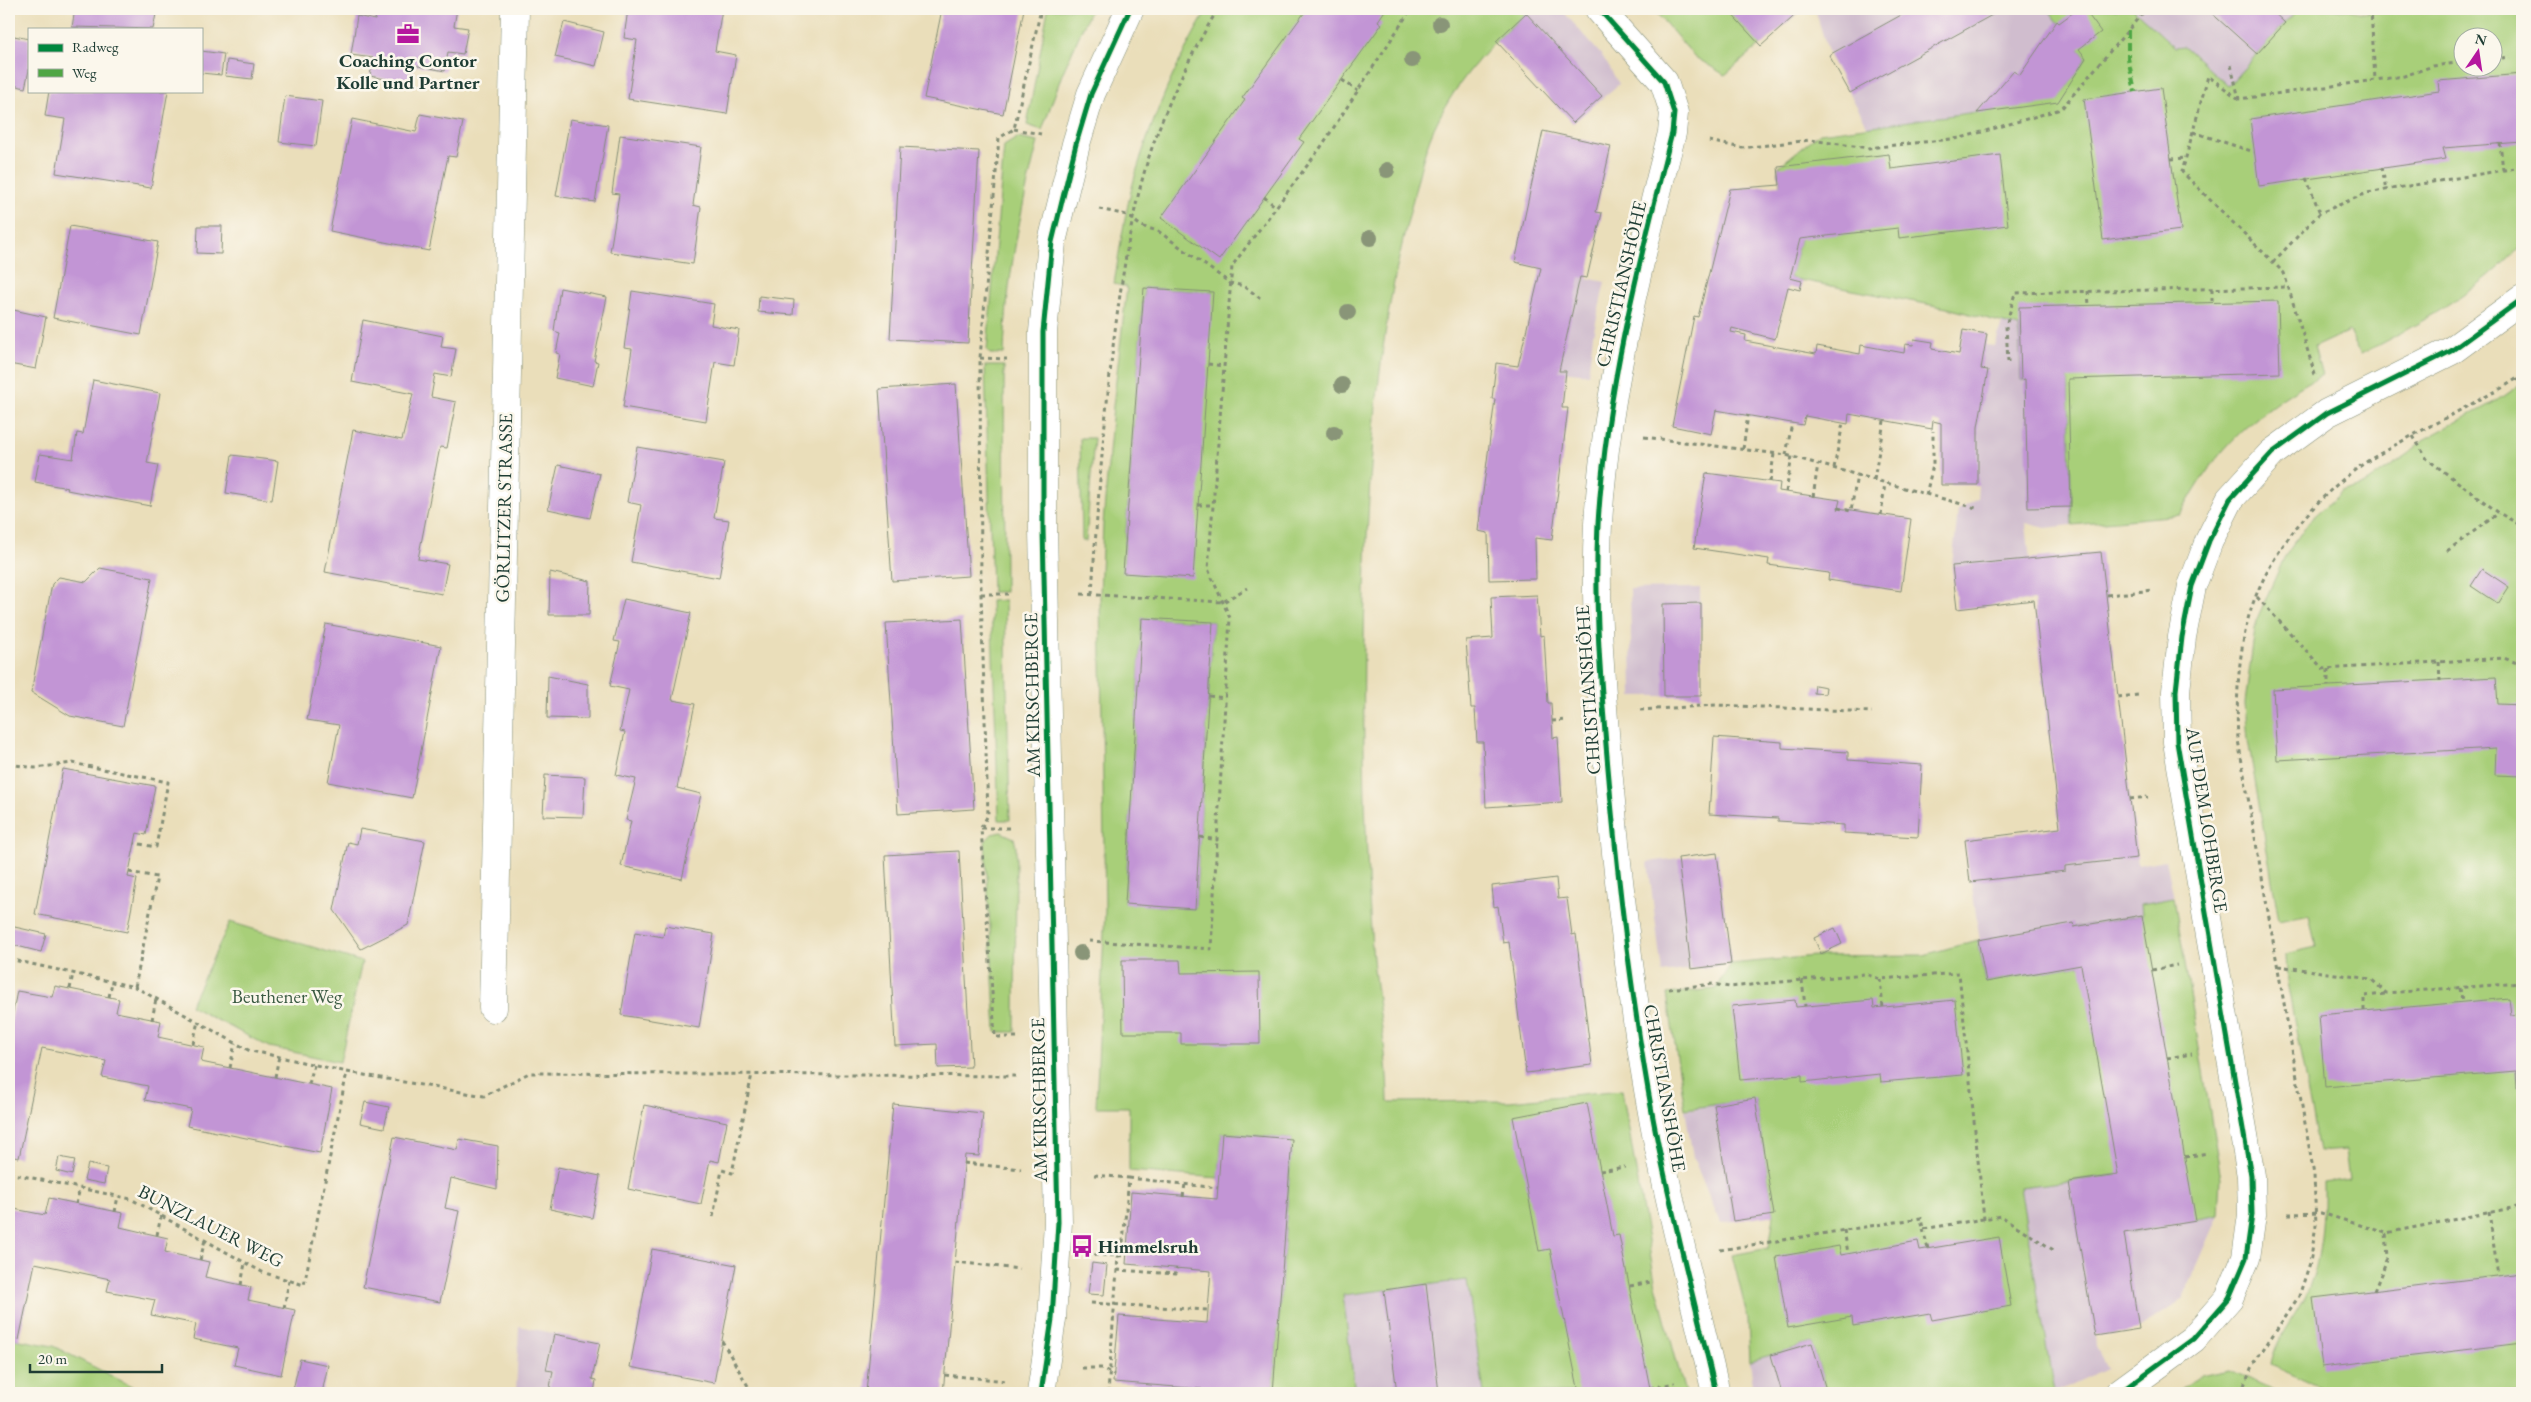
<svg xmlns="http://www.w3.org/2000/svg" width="2531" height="1402" viewBox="0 0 2531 1402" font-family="'EB Garamond',serif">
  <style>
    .industrial { fill: #d0bdce }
    .green { fill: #a8cf79; stroke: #648656; fill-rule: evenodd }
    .building { fill: #c295d5 }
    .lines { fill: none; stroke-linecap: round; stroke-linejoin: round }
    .minor-casing { stroke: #848e77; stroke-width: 29 }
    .path { stroke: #848e77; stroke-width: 3; stroke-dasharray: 4 4; stroke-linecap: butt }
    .minor { stroke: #fff; stroke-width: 28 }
    .quiet { stroke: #4fa644; stroke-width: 4; stroke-dasharray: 8 4; stroke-linecap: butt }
    .cycleway-casing { stroke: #fbf7ec; stroke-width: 8 }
    .cycleway { stroke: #00873e; stroke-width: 5 }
    .tree { fill: #899578 }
    .labels { text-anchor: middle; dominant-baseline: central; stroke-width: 5; stroke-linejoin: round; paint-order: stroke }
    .poi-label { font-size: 19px; font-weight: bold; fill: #1f3d34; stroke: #fbf7ec }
    .street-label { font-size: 19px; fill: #1f3d34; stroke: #fbf7ec }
    .park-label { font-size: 19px; fill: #3a5a42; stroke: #fbf7ec }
  </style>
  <rect width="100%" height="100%" fill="#fbf7ec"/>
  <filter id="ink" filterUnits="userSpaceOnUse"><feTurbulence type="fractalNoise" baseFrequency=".02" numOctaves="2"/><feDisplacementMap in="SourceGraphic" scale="10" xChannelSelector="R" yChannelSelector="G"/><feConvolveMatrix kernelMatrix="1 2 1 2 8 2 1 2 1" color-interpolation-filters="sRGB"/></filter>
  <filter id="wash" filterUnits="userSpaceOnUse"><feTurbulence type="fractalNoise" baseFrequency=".0096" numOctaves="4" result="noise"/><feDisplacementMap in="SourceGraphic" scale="20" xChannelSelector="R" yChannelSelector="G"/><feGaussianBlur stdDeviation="1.12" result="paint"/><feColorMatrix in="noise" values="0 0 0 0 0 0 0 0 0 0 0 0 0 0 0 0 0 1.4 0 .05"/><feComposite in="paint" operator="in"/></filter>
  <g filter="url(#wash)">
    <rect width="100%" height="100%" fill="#eadeba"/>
    <path class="industrial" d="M1532,9h29l42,48 16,27 -46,39 -77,-82z
      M1815,9h233l38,49 -28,44 -190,25 -39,-72z
      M2136,9h162l-70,77 -44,-40 -9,1 -40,-36z
      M1541,268l64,14 -12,53 -5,39 -70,-8z
      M2002,323l17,4 2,53 47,-1 4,146 -26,3 -20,-5 8,77 -77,9 -5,-43 6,-56 19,-11 1,-14h-37v-62l40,-54 4,-24 10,1z
      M1700,588l1,108h-69l-2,-107z
      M2060,828l5,38 72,-8 1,7 28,-5 8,38 -33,6 1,11 -61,50 -95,17 -21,-142z
      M1717,853l14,111 -69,9 -14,-111z
      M1755,1098l19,117 -54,8 -27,-66 -8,-47z
      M2118,1175l10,57 91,-17 -36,83 -44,31 -44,7 1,11 11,21 -53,25 -34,-206z
      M1467,1280l17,113h-129l-12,-98z
      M519,1326l81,17 -8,36 4,1 -2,13h-78z
      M1812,1343l15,50h-73l-4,-32z"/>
    <path class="green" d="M1048,9h43l-28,63 -21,58 -15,-5z
      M1208,9h324c-42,34 -82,78 -102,129 -10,26 -15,55 -22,82 -27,105 -36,209 -41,317 -6,137 -4,275 5,411 4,51 16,103 16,154l122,-1 112,-11 33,191 30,112h-201l-17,-113 -124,15 12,98h-82l19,-254 -70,-6 -3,45 -90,-7v-64h-33l9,-197 -5,-315 3,-71 10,-118 14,-119 -13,-3c6,-36 11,-73 21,-108 17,-58 42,-116 73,-167zM1144,288l69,4 -90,280zM1142,618l71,4 -18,287 -70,-6z
      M1653,9h149l-77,66 -30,-18z
      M2048,9h88l-1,2 40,36 9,-1 44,40 70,-77h48l17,4 28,-4h131v235c-45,50 -102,79 -161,110l-12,-23 -35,16 8,28c-43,22 -86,55 -114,95 -11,14 -19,30 -28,45l-108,10 -4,-146 -47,1 -2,-53 -72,-19 -157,-30 10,-39 -20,-54 -2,-18 42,-34 238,-32 28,-43zM2464,38h30v30h-30z
      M1017,138l21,4c-18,70 -32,139 -34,212h-14l-3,-4 17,-204z
      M985,366h19l1,226h-13z
      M2522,383v1010h-189l-62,-28c4,-24 22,-44 33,-65 17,-35 20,-80 19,-117l26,-4 -4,-29 -26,2 -32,-170 -1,-28 30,-7 -7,-32 -30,6 -31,-181 -3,-37 11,-82 28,-63 25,-37 33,-29 21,-7 47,-32 13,-13 73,-39z
      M1080,438h14l-8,103h-4z
      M1005,600l5,220h-11l-8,-219z
      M1001,832l13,6 2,9 -1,185h-19l-11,-191 7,-7z
      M2174,898l47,280 -2,37 -91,18 -10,-58 -98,12 34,206h-227l-15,-50 -62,18 -2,-42 -16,-64 37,-7 5,-33 -19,-116 -70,10 -18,-115 48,-5 16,-25 84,-8 109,-1 54,-15 8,42 95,-17 -7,-38 68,-12 -1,-11z
      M230,922l132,40 -22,100 -71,-15 -79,-41z
      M9,1338l44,8 92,47h-136z
      M2230,1370l50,23h-105l25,-17z"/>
    <g id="blocks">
      <path class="building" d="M75,9h82l-4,20 -81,-2z
        M377,9h80l-3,17 14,2 -5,26 -15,-2 -3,19 -32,-6 -3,19 -40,-8 3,-18 -22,-3 6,-39 18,4z
        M628,9h94l-7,42 21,4 -9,59 -99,-15 9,-59 -13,-2z
        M942,9h82l-21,105 -79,-16z
        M1307,9h79l-8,12 4,3 -83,115 5,3 -85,118 -58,-42 84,-118 -3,-2z
        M1727,9h75l-41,37z
        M1912,9h91l-153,84 -21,-38z
        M2078,9h6l17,23 -22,17 7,9 -28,44 -81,11 36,-42 7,4 37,-54 2,2z
        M2207,9h63l15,14 -28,31z
        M1526,13l76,83 -29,27 -77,-82z
        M564,22l40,10 -8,34 -41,-9z
        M9,35l20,4v31l-4,18 -16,-4z
        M201,51l23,3 -3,21 -20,-2z
        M227,60l27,4 -2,15 -27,-3z
        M2522,74v68l-79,6 3,11 -187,27 -9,-67 189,-28 -1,-10z
        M2161,88l20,142 -78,10 -19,-141z
        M49,91h119l-17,97 -95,-15 9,-54 -20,-3z
        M285,96l37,5 -6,45 -37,-4z
        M420,114l43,8 -7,35 -8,-1 -19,95 -99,-20 22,-112 64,13z
        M570,119l38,6 -13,77 -39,-6z
        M1543,131l68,15 -15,66 6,1 -15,65 -7,-1 -21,94h7l-4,37h6l-16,132 -17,-2 1,41 -47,1 -1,-47 -10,-2 17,-132h-3l4,-36 22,3 23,-98 -26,-6z
        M620,135l81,12 -8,58 8,2 -8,57 -83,-12 9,-58 -7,-1z
        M900,147l79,4 -11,192 -78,-4z
        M1889,154l2,15 109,-14 8,70 -109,13 -1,-10 -98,11 -10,39 12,3 -2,9 -12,-3 -13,52 -43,-11 -1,4 15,3 -1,6 71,13 1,-8 43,8 1,-9 43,8 1,-9 8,1 1,-6 19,3 -1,7 27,5 4,-24 24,4 -6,35 7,1 -10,57v58h-37v-62l-8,-2 -1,8 -83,-15 -1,10 -43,-8 -2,9 -87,-15 -5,24 -39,-8 22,-110 4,1 32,-128 50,-4 -2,-18z
        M70,226l88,16 -17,93 -88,-17z
        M198,226h24l-1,28 -24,-1z
        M560,288l47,9 -13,64 4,1 -5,24 -38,-8 5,-24 -4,-1 4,-20 -6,-2z
        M1144,288l69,4 -20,286 -70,-5z
        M632,291l82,13 -3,21 28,5 -5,35 -19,-3 -9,59 -83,-14 9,-58 -8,-1z
        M759,296l35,4 -1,15 -35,-3z
        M2278,301l2,72 -212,6 3,128 -43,1 -3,-129 -4,1 -2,-73z
        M9,309l37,8 -10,52 -27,-5z
        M363,320l80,16 -2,11 15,2 -5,28 -16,-3 -4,23 25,5 -9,46 -7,-1 -22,112 30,5 -6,30 -117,-22 28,-142 49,10 11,-46 -61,-12z
        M93,380l67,13 -13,70 11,2 -8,41 -83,-16 1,-2 -33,-6 5,-28 33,5 4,-26 6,1z
        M956,384l13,192 -77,5 -13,-192z
        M637,447l87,15 -10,56 15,2 -10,58 -88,-16 10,-57 -14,-3z
        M232,455l46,6 -6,39 -46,-7z
        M558,465l42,9 -10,44 -42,-9z
        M1706,473l74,10 -1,8 61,9 -2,8 73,11 -10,72 -73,-11 1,-7 -61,-8 1,-6 -75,-11z
        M2101,552l36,306 -72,8v5l-95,11 -5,-42 95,-12 -26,-228 -77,9 -5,-43z
        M100,568l52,10 -29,148 -53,-10 -39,-24 21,-108 7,-7 27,5z
        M2482,569l27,18 -11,17 -27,-18z
        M550,572l40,9 -1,34h-40z
        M1537,595l3,41 4,-1 4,68h3l2,35 5,-1 4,65 -76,5 -3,-65h-6l-2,-34h-4l-5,-68 27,-2 -2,-41z
        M624,599l67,14 -19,87 23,4 -18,84 24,6 -19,85 -61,-13 10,-45 -5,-1 10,-41 -20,-4 9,-43 -5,-1 9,-41 -19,-4 10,-44 -6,-1z
        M1701,603v93h-37l-1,-92z
        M1142,618l71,4 -18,287 -70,-5z
        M962,619l12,190 -76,5 -12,-191z
        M326,624l115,22 -29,152 -84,-16 11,-57 -32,-5z
        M548,676l40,8v35l-41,-1z
        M2496,677l2,27 24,1v71l-27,-1 1,-27 -219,12 -4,-71z
        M1815,685l11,2 -1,7 -11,-1z
        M1714,737l68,5v6l66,4v8l74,5 -4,72 -74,-4v-8l-66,-4v-3l-69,-4z
        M63,769l92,17 -9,49 -9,-2 -9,44 9,2 -10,53 -92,-18z
        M545,775l40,2 -2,40 -40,-1z
        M360,829l65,12 -17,84 -47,24 -27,-39 14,-68 9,2z
        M959,851l12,216 -33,1 -1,-24 -42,2 -10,-191z
        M1717,853l14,111 -40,5 -13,-111z
        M1556,878l2,21 9,-1 5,37 4,-1 16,131 -66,8 -17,-131 -6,1 -5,-37 -4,1 -2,-21z
        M2142,915l54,306 -72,12 15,96 -44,7 -26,-154 49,-7 -37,-210 -95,17 -8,-42 95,-17 1,4z
        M10,926l36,8 -5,18 -32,-8z
        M665,926l49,8 -15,94 -78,-13 14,-83 28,5z
        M1835,928l7,16 -21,10 -7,-16z
        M1122,960h58l1,13 78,-1 1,72h-79v-11h-58z
        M55,986l64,13 -3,13 45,9 -3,16 46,10 -3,15 131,27 -12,64 -133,-27 4,-17 -46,-9 3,-14 -46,-9 4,-16 -64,-13 -23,110 -10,-2v-125l8,-40 35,6z
        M2509,998l2,17 11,-1v73h-5l-1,-16 -191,16 -6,-72z
        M1795,1000l1,7 77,-7 1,8 81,-8 8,75 -82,7 -1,-8 -78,8v-7l-62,5 -8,-74z
        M1755,1098l19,117 -41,6 -19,-116z
        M365,1102l24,5 -5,21 -24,-5z
        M1587,1103l26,133 6,-1 32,158h-72l-29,-144 -11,2 -26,-134z
        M893,1104l90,9 -4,43 -14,-1 -22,238h-77z
        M644,1105l83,17 -8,40 -9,-2 -9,44 -73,-15z
        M1222,1133l70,6 -19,254h-72l1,-4 -89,-7 6,-66 88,7 4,-52 -85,-7 5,-72 86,7z
        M394,1137l63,13 2,-11 39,7 -1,43 -46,-11 -6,30 14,3 -19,91 -77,-15z
        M59,1157l16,3 -3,15 -16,-4z
        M88,1164l19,4 -3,16 -20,-4z
        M558,1167l42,9 -8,42 -42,-9z
        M49,1198l74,15 -3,14 48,11 -3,14 44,10 -4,15 46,10 -3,13 47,10 -14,65 -47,-10 4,-17 -45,-9 3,-15 -45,-9 4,-15 -48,-9 3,-12 -75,-16 -16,77 -10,-2v-130l36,7z
        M1999,1237l12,69 -79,14 -2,-7 -77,13 -1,-9 -64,11 -12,-71 63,-11 2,9 77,-14 2,9z
        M652,1249l84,16 -22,118 -84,-16z
        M1092,1263l15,2 -3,30 -16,-1z
        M2522,1273v70l-200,24 -9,-69z
        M1426,1284l13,109h-42l-13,-103z
        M554,1334l46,9 -8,36 4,1 -2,13h-45l4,-22 -7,-1z
        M1812,1343l15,50h-45l-11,-38z
        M300,1359l28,6 -6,28 -29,-3z"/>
    </g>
  </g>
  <g filter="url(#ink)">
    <use href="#blocks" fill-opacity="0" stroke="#848e77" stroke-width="1"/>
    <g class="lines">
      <defs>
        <path id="minor" d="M1599,9l65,73 10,31 -2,20c-33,129 -66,257 -74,391 -4,81 3,163 10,244 10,117 24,234 45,350 17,92 42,184 63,275
          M493,1008l22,-999
          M1041,1393l11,-74 6,-97 -15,-693v-197l9,-90 24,-98 15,-50 39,-85
          M2119,1393l74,-54 36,-41 17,-40 6,-43 -1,-39 -74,-434 -1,-51 6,-54 10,-51 17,-45 21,-42 42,-46 55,-40 124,-62 71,-52"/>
      </defs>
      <use href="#minor" class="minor-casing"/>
      <path class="path" d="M1849,9l4,5
        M2371,9l4,71
        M2494,59l16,-2
        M2231,65l8,34 165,-23 29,-10 31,-4
        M1342,80l16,11
        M2239,99l-31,-23 -26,96 102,101 32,105
        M1014,129l27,5
        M2193,132l61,20
        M1709,141l33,7 68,-8 58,8 93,-10 100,-29 85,-100
        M2500,143l3,27
        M2171,159l15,-1
        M2382,167l4,23
        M2306,178l14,35
        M1264,197l12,10
        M1099,209l28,6 14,11 17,5 72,52 14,3 16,12
        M2273,262l47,-49 47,-20 155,-26
        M2212,289v13
        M2088,291l1,15
        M980,358l27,1
        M2008,362l-2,-36 9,-33 274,-6
        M1208,364l16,2
        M2517,379l5,6
        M2413,436l14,23 72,54 23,13
        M1644,437l142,18 190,53
        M1743,449l5,-34
        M1786,455l6,-32
        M1834,468l9,-45
        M1874,480l10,-59
        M1770,482l4,-28
        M1786,492l6,-36
        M1926,495l7,-30v-34
        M1813,497l5,-33
        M1198,505h15
        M1838,508l13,3 6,-36
        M1881,515l4,-32
        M2447,551l52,-38
        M981,594h27
        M1081,594l142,8 24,-14
        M1092,594c5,-87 12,-170 22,-256 8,-59 16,-119 33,-175 16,-52 43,-108 71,-154
        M2107,595l47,-5
        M2257,597l66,72 181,-11 18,7
        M2439,662l1,19
        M2328,669v17
        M1209,696l16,2
        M2118,697l20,-2
        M1640,710l77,-5 155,7
        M1552,721l15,-1
        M9,764l26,4 37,-5 96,19 -12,65 -21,-4
        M2130,799l18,-2
        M981,828h32
        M1200,837l17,3 13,-222 -22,-49 24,-303 89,-119 90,-138
        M129,872l28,5 -22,110
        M1089,941l122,8 6,-109
        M9,959l126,28 115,64 12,2 85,19 137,24 45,-23 490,3
        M2278,966l93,13 15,14 136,-10
        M2152,970l25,-5
        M1880,979l3,29
        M1802,980l3,26
        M2460,988l2,15
        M70,989l3,-16
        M1669,989l44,-5 16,3 136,-13 15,5 79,-6 25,246
        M109,997l3,-15
        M2364,1011v-15l22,-2
        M152,1020l4,-21
        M1017,1037h-22l-14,-209 7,-13 -7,-221 -1,-236 19,-220 15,-9 27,-120
        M193,1044l5,-23
        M2167,1058l25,-4
        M230,1068l5,-25
        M275,1077l4,-21
        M309,1084l5,-19
        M2185,1157l23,-4
        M964,1163l57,6
        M1600,1171l25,-4
        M9,1173l122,26 131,73 42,13 43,-213
        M1094,1175l35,3 -6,64 -5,14 -10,137
        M1129,1178l89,10
        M1183,1197l2,-13
        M76,1204l4,-16
        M115,1212l3,-16
        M2489,1212l9,64
        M2288,1214l33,-1 65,20 136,-27
        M713,1217l9,-47 10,3 20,-99
        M1923,1229l5,20
        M1844,1230l4,23
        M157,1235l4,-19
        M1720,1250l201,-32 2,11 78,-13 54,35
        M1094,1255l32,1
        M200,1260l5,-20
        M955,1262l64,7
        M1117,1270l59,4 1,-6
        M241,1285l4,-22
        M1630,1286l21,-4
        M2374,1291l14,-34 -2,-24
        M1091,1303l117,7
        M284,1308l5,-27
        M722,1341l30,52
        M1082,1368h20l12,7
        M945,1375l62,6
        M1650,1388l25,-5
        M2242,1391l7,2
        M2241,1393l11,-27 47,-70 11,-33 6,-38 -2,-50 -76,-435c-2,-41 0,-81 10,-121 18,-66 76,-135 135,-167 31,-18 63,-34 94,-51 15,-8 33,-16 45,-27"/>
      <use href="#minor" class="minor"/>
      <path class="quiet" d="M2128,30v28l7,34"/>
      <defs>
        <path id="cycleway" d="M1599,9l65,73 10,31 -2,20c-33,129 -66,257 -74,391 -4,81 3,163 10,244 10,117 24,234 45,350 17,92 42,184 63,275
          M1041,1393l11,-74 6,-97 -15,-693v-197l9,-90 24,-98 15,-50 39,-85
          M2119,1393l74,-54 36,-41 17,-40 6,-43 -1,-39 -74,-434 -1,-51 6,-54 10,-51 17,-45 21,-42 42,-46 55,-40 124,-62 71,-52"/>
      </defs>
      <use href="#cycleway" class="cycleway-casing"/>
      <use href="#cycleway" class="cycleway"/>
    </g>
    <g class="tree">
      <circle cx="1440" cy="24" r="8"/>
      <circle cx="1412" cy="60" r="8"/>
      <circle cx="1387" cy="170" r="8"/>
      <circle cx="1370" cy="238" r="8"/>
      <circle cx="1348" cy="312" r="8"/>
      <circle cx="1342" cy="385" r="8"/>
      <circle cx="1334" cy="433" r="8"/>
      <circle cx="1081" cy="953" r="8"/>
    </g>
  </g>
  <defs>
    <symbol id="office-bare" viewBox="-9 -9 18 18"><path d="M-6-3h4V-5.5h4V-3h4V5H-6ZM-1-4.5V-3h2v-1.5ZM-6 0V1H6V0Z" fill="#b5179e" stroke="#fbf7ec" stroke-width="2.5" paint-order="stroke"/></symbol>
    <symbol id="bus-bare" viewBox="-9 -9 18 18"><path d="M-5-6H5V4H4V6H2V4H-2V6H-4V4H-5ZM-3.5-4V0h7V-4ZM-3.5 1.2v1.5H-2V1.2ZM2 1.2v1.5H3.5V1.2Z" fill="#b5179e" stroke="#fbf7ec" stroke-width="2.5" paint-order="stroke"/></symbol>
  </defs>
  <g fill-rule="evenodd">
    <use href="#office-bare" x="392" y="18" width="32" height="32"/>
    <use href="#bus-bare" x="1066" y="1230" width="32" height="32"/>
  </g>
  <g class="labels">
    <g class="poi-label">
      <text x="408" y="60">Coaching Contor<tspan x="408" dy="22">Kolle und Partner</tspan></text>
      <text x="1098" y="1246" text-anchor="start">Himmelsruh</text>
    </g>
    <g class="street-label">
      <text transform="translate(1621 284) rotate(-77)">CHRISTIANSHÖHE</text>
      <text transform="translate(504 508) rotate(-89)">GÖRLITZER STRASSE</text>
      <text transform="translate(1588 690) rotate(-94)">CHRISTIANSHÖHE</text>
      <text transform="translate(1032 695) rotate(-91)">AM KIRSCHBERGE</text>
      <text transform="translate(2207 820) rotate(81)">AUF DEM LOHBERGE</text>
      <text transform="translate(1665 1088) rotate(80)">CHRISTIANSHÖHE</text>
      <text transform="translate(1039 1100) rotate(-91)">AM KIRSCHBERGE</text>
      <text transform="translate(211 1226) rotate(27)">BUNZLAUER WEG</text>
    </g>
    <g class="park-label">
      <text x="287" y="996">Beuthener Weg</text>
    </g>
  </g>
  <rect width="2531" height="1402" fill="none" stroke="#fbf7ec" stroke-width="30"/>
  <rect x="28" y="28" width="175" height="65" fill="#fbf7ec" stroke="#a3ada2"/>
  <rect x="38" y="44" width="25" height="8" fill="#00873e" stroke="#a3ada2"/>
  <text x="72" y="52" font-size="15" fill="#1f3d34">Radweg</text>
  <rect x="38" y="69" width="25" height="8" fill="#4fa644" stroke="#a3ada2"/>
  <text x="72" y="78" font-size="15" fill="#1f3d34">Weg</text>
  <g transform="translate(2478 52) rotate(13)"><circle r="24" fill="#fbf7ec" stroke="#a3ada2"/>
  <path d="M0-4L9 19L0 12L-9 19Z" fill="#b5179e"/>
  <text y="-8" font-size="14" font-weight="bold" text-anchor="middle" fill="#1f3d34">N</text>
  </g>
  <path d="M30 1364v8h132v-8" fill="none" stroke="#1f3d34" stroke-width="2.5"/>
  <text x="38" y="1364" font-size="15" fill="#1f3d34" stroke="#fbf7ec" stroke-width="4" paint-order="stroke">20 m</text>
</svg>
